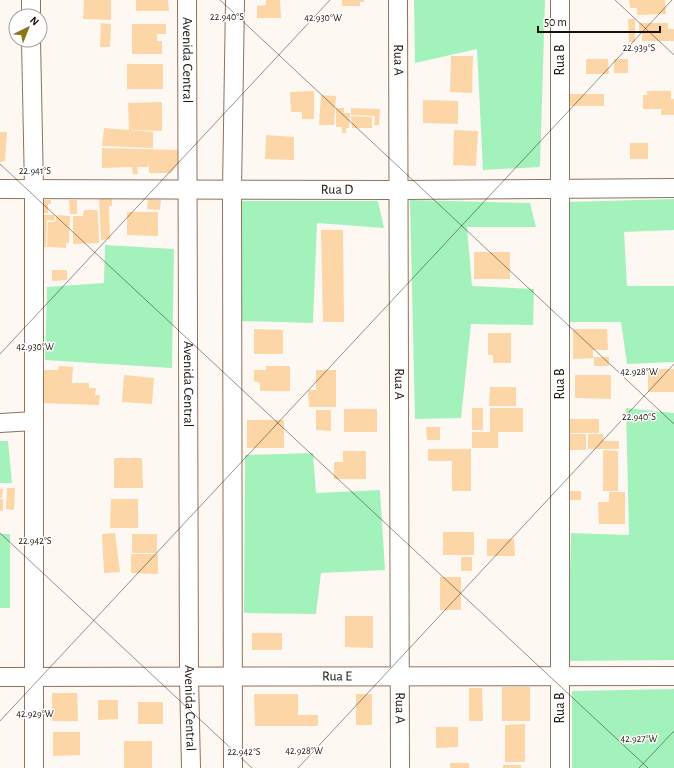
<svg xmlns="http://www.w3.org/2000/svg" width="674" height="768" viewBox="0 0 674 768" font-family="'Alegreya Sans',sans-serif">
  <style>
    .green { fill: #a3f2bc }
    .building { fill: #fcd6a6 }
    .lines { fill: none; stroke-linecap: round; stroke-linejoin: round }
    .street-casing { stroke: #8e725b; stroke-width: 20 }
    .street { stroke: #fff; stroke-width: 18 }
    .ticks { fill: none; stroke: #1a1007; stroke-width: 1; stroke-opacity: 0.45 }
    .labels { text-anchor: middle; dominant-baseline: central; stroke-width: 3; stroke-linejoin: round; paint-order: stroke }
    .street-label { font-size: 14px; fill: #1a1007; stroke: #fff }
    .ticks-label { font-size: 10px; text-anchor: middle; fill: #1a1007; stroke: #fff; stroke-width: 3; stroke-linejoin: round; paint-order: stroke }
  </style>
  <rect width="100%" height="100%" fill="#fef8f3"/>
  <path class="green" d="M414,0h131l-5,167 -57,3 -6,-121 -62,14z
    M674,199v31l-50,2 3,54h47v76l-47,2 -6,-42h-51l-3,-120z
    M410,200l120,3 6,24h-69l5,59 62,3 -1,36 -62,-1 -10,94 -46,1z
    M242,201h136l6,27 -67,-5 -4,100 -72,-2z
    M105,245l69,4 -2,119 -127,-8 2,-73 57,-4z
    M626,408l48,5v247l-106,1 3,-128 58,2z
    M0,441h8l4,42h-12z
    M313,453l3,40 64,-3 5,80 -64,3 -5,41 -72,-1 1,-158z
    M0,534h10v74h-10z
    M674,689v79h-102v-77z"/>
  <path class="building" d="M84,0h27v20l-28,-1z
    M136,0h32l1,11h-33z
    M266,0h14l1,18h-24v-12l9,-1z
    M342,0h22v2h-4v4h-18z
    M629,0h36l1,14 -29,1v-7h-7z
    M628,19h7v23h-6z
    M101,23l10,1 -1,23h-10z
    M639,23h29v6h6v12h-32v-8h-3z
    M132,24h34v10h-9v7h5v13h-30z
    M451,56h22l-1,37 -22,-1z
    M586,59h22l1,15h-23z
    M614,59h14v14h-14z
    M127,64h36v25h-36z
    M314,91v28h-12v-7h-11l-1,-20z
    M647,91h24v8h3v16h-13v-6h-18v-14h4z
    M566,94h38v12h-38z
    M321,95l15,1 -2,29h-15z
    M423,100l35,1v23l-35,-1z
    M162,102v29l-33,-1 -1,-27z
    M336,108h8v5h6l-1,15h-3v5h-4v-6h-6z
    M351,108l29,1 -1,16h-5l1,-9 -24,-1z
    M351,116l21,1v11h-20z
    M104,128l49,4v16l-51,-2z
    M454,130l24,1 -2,35 -23,-1z
    M0,132h7l-2,29 -5,1z
    M266,135l28,2v23l-29,-1z
    M630,143h18v16h-18z
    M102,148l77,2v12l-8,11h-22l-1,-16v10h-11l1,7h-5l-1,-7 -30,1z
    M112,197v9h-3l1,33 -9,1 -2,-42z
    M148,199l13,1 -1,10 -13,-1z
    M39,200h12v4h-3v9h-9z
    M69,200h8v14h-7z
    M84,210h13l1,3 1,30 -26,1v-28h10z
    M127,212h31v24l-31,-1z
    M40,215h15l-1,6 -7,-1 -1,27h-7z
    M57,215l13,1 -1,27h-3v5l-19,-1 1,-25h7z
    M321,230h22l1,92h-21z
    M474,252h36v27h-36z
    M52,270h15v10l-15,1z
    M254,329l29,1v24h-29z
    M573,329h34l1,21h-15v7h16v9h-15v-8l-21,1z
    M488,333h23v30h-18v-8h-5z
    M59,366l14,1 -1,16h17v5h7l-1,7h5l-1,10 -57,-2 1,-33h15z
    M266,366h24v25h-30v-8l-6,-2v-11h12z
    M648,369h26v23h-26z
    M316,370h20v37h-27l-1,-17h8z
    M124,375l30,3 -2,26 -30,-2z
    M575,375h36v24l-36,-1z
    M490,387h26v19h-27z
    M472,408h11v22h-11z
    M490,408h33v24h-25v16h-26v-16h18z
    M344,409h33v23h-33z
    M316,410h15v21l-15,-1z
    M566,419h33v14h-33z
    M247,420h37v28h-37z
    M426,427h14v13h-13z
    M569,434h17v16h-17z
    M588,434h15l1,7h15v8h-31z
    M428,449h43v42h-19v-30h-24z
    M603,450l15,1v40h-15z
    M343,451h23v28h-32v-17h9z
    M114,458h28l1,30h-29z
    M7,488h8l-1,22 -8,-1z
    M0,489h3l-1,9h-2z
    M566,491h15v9h-15z
    M609,492h16v32h-26l-1,-22h11z
    M0,499h3v12h-3z
    M111,499h27v29h-28z
    M443,532h31v23h-31z
    M115,533l5,39 -16,1 -2,-39z
    M132,534h25v19h-25z
    M487,539h27l1,17h-28z
    M131,554h27v20l-27,-1z
    M461,557h11v14h-11z
    M440,577h21v33h-21z
    M345,616h28v32l-28,-1z
    M252,633h30v17h-30z
    M502,687h28v34h-28z
    M469,688h13l1,33h-14z
    M52,693h25l1,28h-26z
    M254,694h44v21h20v11h-63z
    M356,694h16v31h-16z
    M98,700h20v19l-20,1z
    M138,702h25v22h-25z
    M525,724v38h-20v-37z
    M436,727h22v20l-22,1z
    M53,732h27v23l-27,1z
    M124,741h28v27h-28z
    M450,763h19v5h-19z
    M503,765h18v3h-18z"/>
  <g class="lines">
    <defs>
      <g id="street">
        <path d="M31,0v16"/>
        <path id="s1" d="M187,0l2,677 2,91"/>
        <path id="s2" d="M398,0l2,768"/>
        <path d="M560,0v768"/>
        <path d="M31,40l3,149v579"/>
        <path id="s3" d="M0,189l399,1 275,-2"/>
        <path d="M0,423l34,-2"/>
        <path id="s4" d="M0,677l674,-1"/>
        <path d="M233,768l-1,-578 3,-190"/>
      </g>
    </defs>
    <use href="#street" class="street-casing"/>
    <use href="#street" class="street"/>
  </g>
  <path class="ticks" d="M220,0l454,424M615,0l59,55M0,164l648,604M0,354l330,-354M0,533l252,235M0,721l672,-721M298,768l376,-404M639,768l35,-37"/>
  <g class="labels">
    <g class="street-label">
      <text stroke="none"><textPath href="#s1" startOffset="60">Avenida Central</textPath></text>
      <text stroke="none"><textPath href="#s2" startOffset="60">Rua A</textPath></text>
      <text transform="translate(560 60) rotate(-90)">Rua B</text>
      <text stroke="none"><textPath href="#s3" startOffset="337">Rua D</textPath></text>
      <text stroke="none"><textPath href="#s1" startOffset="384">Avenida Central</textPath></text>
      <text stroke="none"><textPath href="#s2" startOffset="384">Rua A</textPath></text>
      <text transform="translate(560 384) rotate(-90)">Rua B</text>
      <text stroke="none"><textPath href="#s4" startOffset="337">Rua E</textPath></text>
      <text stroke="none"><textPath href="#s1" startOffset="708">Avenida Central</textPath></text>
      <text stroke="none"><textPath href="#s2" startOffset="708">Rua A</textPath></text>
      <text transform="translate(560 708) rotate(-90)">Rua B</text>
    </g>
  </g>
  <g class="ticks-label">
    <text x="227" y="20">22.940°S</text>
    <text x="323" y="21">42.930°W</text>
    <text x="639" y="51">22.939°S</text>
    <text x="35" y="174">22.941°S</text>
    <text x="35" y="350">42.930°W</text>
    <text x="639" y="375">42.928°W</text>
    <text x="639" y="420">22.940°S</text>
    <text x="35" y="544">22.942°S</text>
    <text x="35" y="717">42.929°W</text>
    <text x="639" y="742">42.927°W</text>
    <text x="304" y="754">42.928°W</text>
    <text x="244" y="755">22.942°S</text>
  </g>
  <g transform="translate(28 28) rotate(43)"><circle r="19" fill="#ffffff" stroke="#a39f9c"/>
  <path d="M0-3L7 15L0 10L-7 15Z" fill="#8b7519"/>
  <text y="-6" font-size="11" font-weight="bold" text-anchor="middle" fill="#1a1007">N</text>
  </g>
  <path d="M538 26v6h122v-6" fill="none" stroke="#1a1007" stroke-width="2"/>
  <text x="544" y="26" font-size="12" fill="#1a1007" stroke="#ffffff" stroke-width="3" paint-order="stroke">50 m</text>
</svg>
